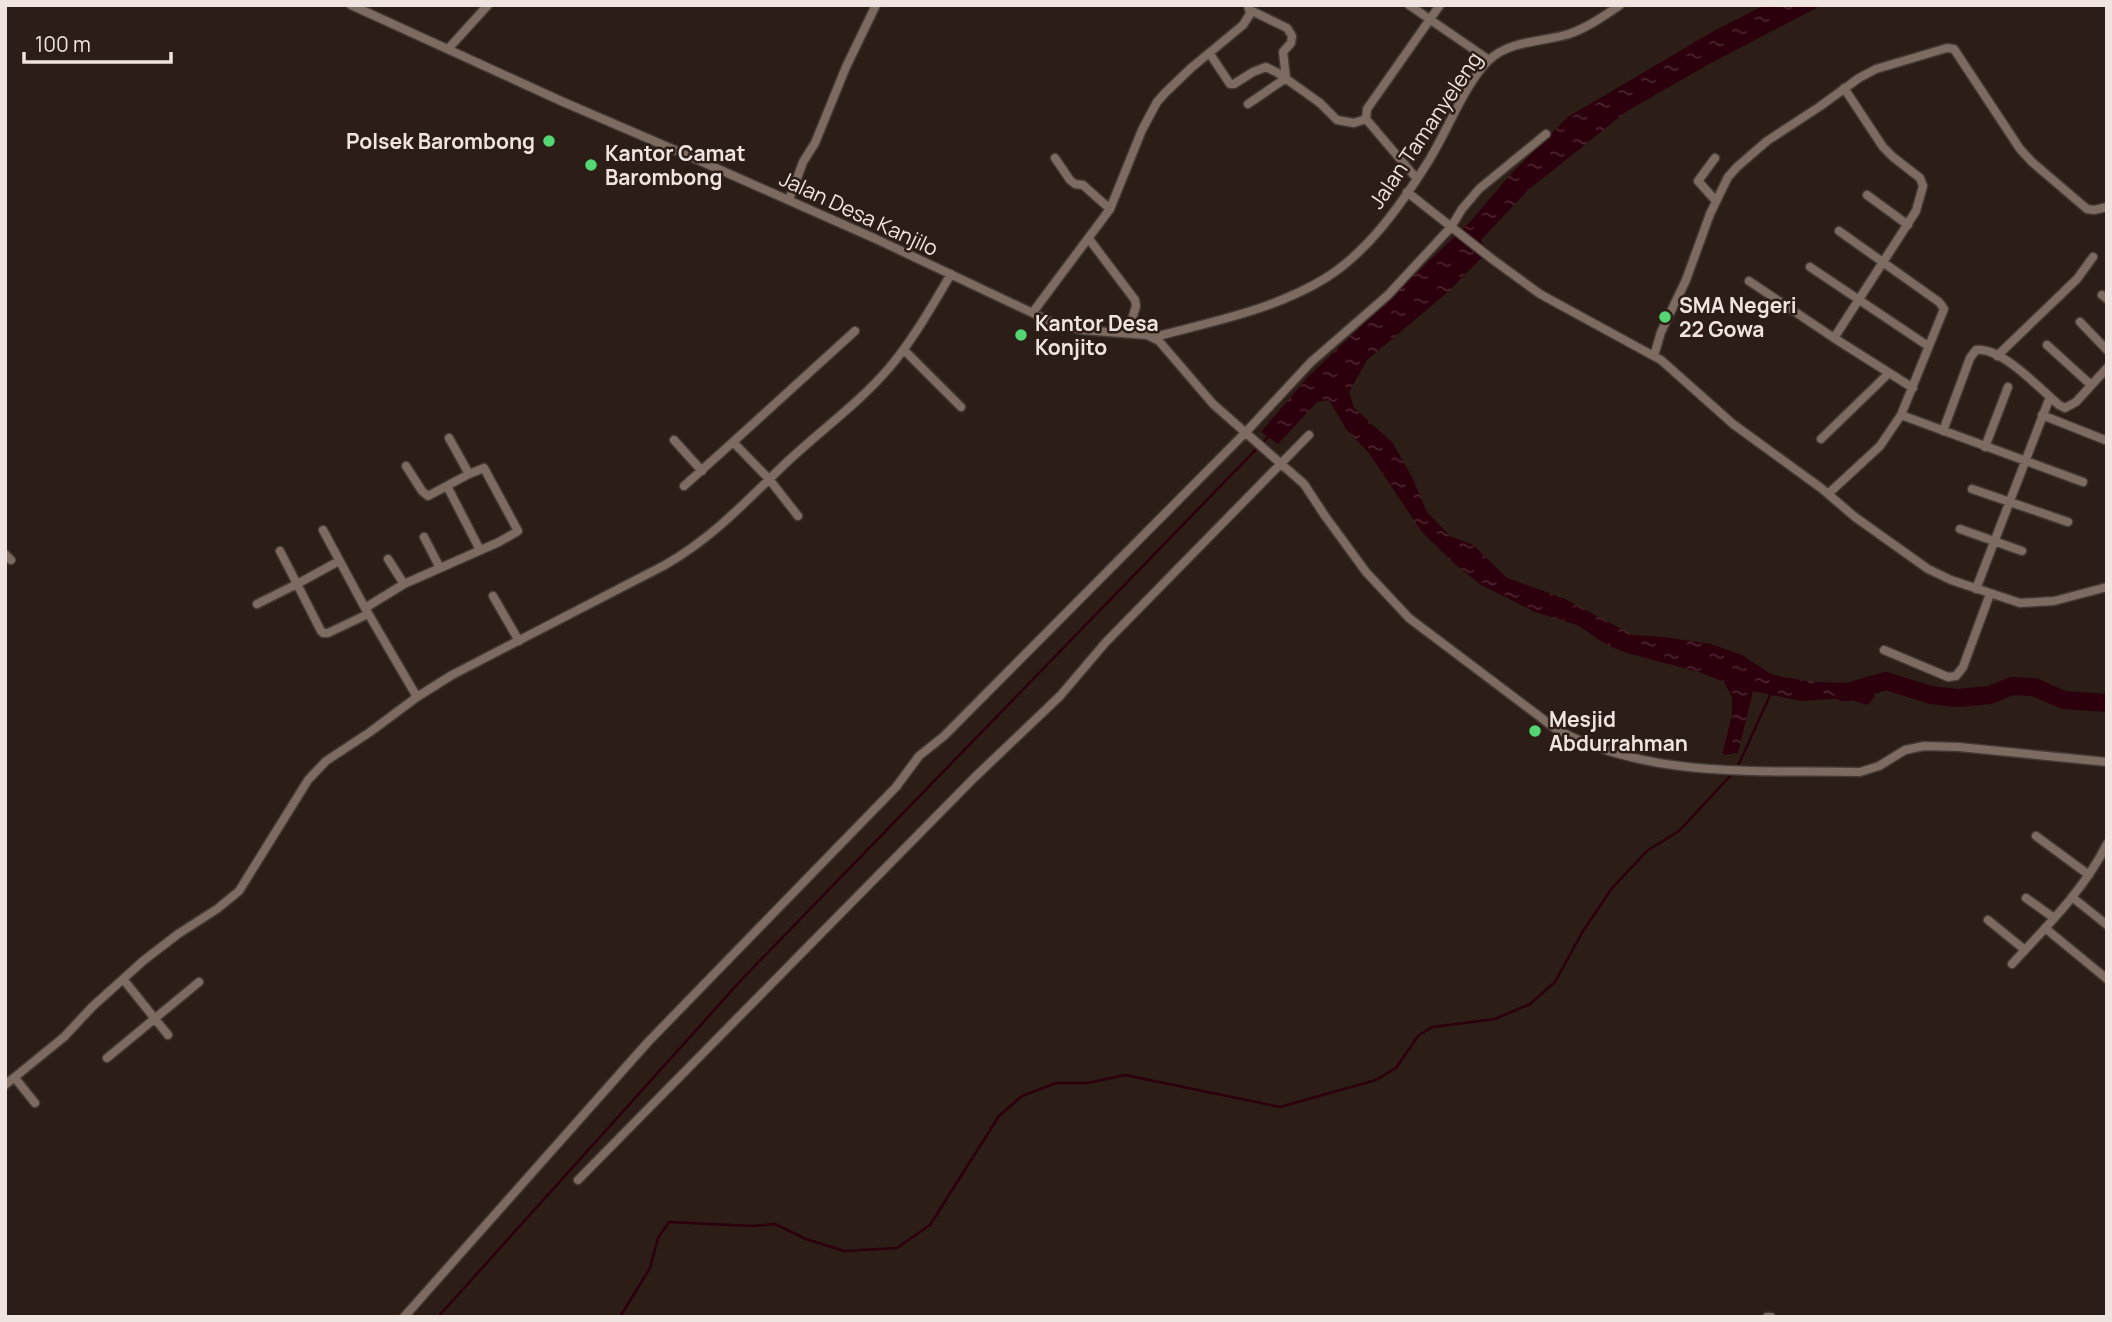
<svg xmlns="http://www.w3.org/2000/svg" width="2112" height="1322" viewBox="0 0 2112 1322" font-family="Manrope,sans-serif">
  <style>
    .water { fill: url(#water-ripples) }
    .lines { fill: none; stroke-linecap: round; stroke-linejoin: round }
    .stream { stroke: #2b000c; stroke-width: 2.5 }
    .river { stroke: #2b000c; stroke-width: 18 }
    .street-casing { stroke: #443833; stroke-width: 11 }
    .street { stroke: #7d6b62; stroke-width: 8 }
    .poi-dot { fill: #53d673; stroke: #2c1d16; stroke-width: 2.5 }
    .labels { text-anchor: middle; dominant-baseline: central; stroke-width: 5; stroke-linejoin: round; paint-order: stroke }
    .street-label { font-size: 21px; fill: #efe4df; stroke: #2c1d16 }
    .poi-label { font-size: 21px; font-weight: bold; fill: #efe4df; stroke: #2c1d16; text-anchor: start }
  </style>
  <defs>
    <pattern id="water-ripples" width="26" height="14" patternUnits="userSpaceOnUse" patternTransform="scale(1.75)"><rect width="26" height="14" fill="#2b000c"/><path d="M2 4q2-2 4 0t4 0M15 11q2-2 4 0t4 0" fill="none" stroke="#4a252f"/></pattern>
  </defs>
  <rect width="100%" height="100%" fill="#2c1d16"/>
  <path class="water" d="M1765,5h57l-113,59 -82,47 -99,79 -47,50 5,13 -37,38 -82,69 -18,32 5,16 38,34 20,35 15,35 23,24 23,9 34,33 56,20 70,37 31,2 47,7 31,11 27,18 13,4 34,5 42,1 17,13 -7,9 -24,-7 -43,3 -48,-10 -15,62 -16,2 10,-40v-18l-8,-15 -25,-10 -72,-19 -20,-8 -30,-20 -42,-13 -54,-27 -25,-20 -34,-33 -53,-79 -23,-24 -17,-29 -12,2 -39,42 -17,-12 47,-55 161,-154 40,-47 59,-59 144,-85z"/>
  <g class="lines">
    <path class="stream" d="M1737,768l35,-77
      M438,1317l305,-339 526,-542
      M620,1317l30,-49 8,-30 11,-16 83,4 23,-2 31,15 38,12 53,-3 33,-23 69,-109 23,-20 34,-13h32l37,-8 155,32 96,-27 20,-12 22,-32 14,-9 63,-8 35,-15 25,-22 28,-51 29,-43 36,-38 31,-19 54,-58"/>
    <path class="river" d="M1843,692h5l38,-11 45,14 26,3 33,-3 22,-9 22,1 30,13 43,3"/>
    <defs>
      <path id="street" d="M351,5l210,96 137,59 178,79 180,85 26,6 65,5 12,6 54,63 91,80 21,32 41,56 43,46 147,111c92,50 202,41 304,43l19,-6 26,-16 19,-4 35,1 148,15
        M1409,5l80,55
        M1250,10l37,18 5,8 -1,7 -8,9 3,26
        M448,49l40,-44
        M1210,54l20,30h4l19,-12 13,-5 12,6 42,30 17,17 17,3 12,-4
        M1844,88l39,59 10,10 27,21 3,8 -7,25 -82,127 79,50
        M1248,104l38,-26
        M1055,158l15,22 5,4 8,1 27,24
        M1715,158l-17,23 18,20
        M1417,179l-51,-60 1,-10 73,-104
        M1407,192l85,67 48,35 121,66 72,64 88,64 34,29 73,52 23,11 69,23 34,-2 53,-14
        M1867,195l41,30
        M789,200l14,-38 12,-19 31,-76 30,-62
        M1089,239l46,61 1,6 -8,27
        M1810,267l118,79
        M1749,281l85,57
        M2102,295l5,4
        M1033,312l77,-103 32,-79 15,-28 8,-9 26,-25 52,-43 7,-11 -2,-9
        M2080,322l27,28
        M1154,337c57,-15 119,-27 170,-58 43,-26 76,-73 102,-114 20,-30 38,-81 63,-105 21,-20 55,-18 80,-26 18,-6 35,-18 51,-29
        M2047,345l44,40
        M904,350l57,57
        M1654,356l7,-24 25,-52 24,-66 18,-37 9,-10 30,-26 52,-34 40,-29 17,-9 71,-21 7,1 66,100 12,13 55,47 7,1 13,-3
        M1997,356l80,-77 16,-22
        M1901,415l182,67
        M2042,415l63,25
        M1943,431l27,-73 6,-8c26,-3 64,39 83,55l6,3 11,-6 31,-34
        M449,438l20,36
        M1821,439l68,-66
        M674,440l28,31
        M1985,447l23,-60
        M406,466l16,25 6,5 41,-22 15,-6 34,63 -19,11 -95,42 -39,24 52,89
        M447,486l33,64
        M684,486l49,-44
        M1972,489l96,33
        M1828,494l52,-48 21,-31 43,-106 -5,-7 -100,-71
        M798,516l-29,-37 -36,-37 122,-111
        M1960,529l62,22
        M323,530l42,78
        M424,537l16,31
        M5,554l6,6
        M388,559l16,25
        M339,561l-42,23 24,47 2,2h5l40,-19
        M1976,589l74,-192
        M493,596l26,45
        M257,604l40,-20 -17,-33
        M1884,650l64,27 8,-1 7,-9 27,-73
        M2036,836l53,39
        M2072,897l35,28
        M2026,898l28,20
        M1988,920l37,30
        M2045,928l62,51
        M2012,964c34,-37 72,-74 95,-120
        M123,979l45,56
        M107,1058l92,-76
        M15,1078l20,25
        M5,1085l59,-48 28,-30 51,-46 35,-27 39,-25 22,-18 69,-111 18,-19 44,-29 47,-35 35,-22 213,-110c50,-29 81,-64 122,-103 34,-32 72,-59 102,-94 24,-28 43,-62 62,-94
        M578,1180l397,-403 85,-81 46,-54 203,-207
        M404,1317l244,-275 248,-255 23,-31 25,-20 301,-303 66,-71 77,-67 63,-68 11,-18 17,-20 67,-55
        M1767,1317h4"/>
    </defs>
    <use href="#street" class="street-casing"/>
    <use href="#street" class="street"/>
  </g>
  <g class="poi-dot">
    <circle cx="549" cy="141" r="7"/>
    <circle cx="591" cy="165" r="7"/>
    <circle cx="1665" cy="317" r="7"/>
    <circle cx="1021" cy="335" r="7"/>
    <circle cx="1535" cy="731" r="7"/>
  </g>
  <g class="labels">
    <g class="street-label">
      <text transform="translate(1425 130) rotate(-56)">Jalan Tamanyeleng</text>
      <text transform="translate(859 213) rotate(25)">Jalan Desa Kanjilo</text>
    </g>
    <g class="poi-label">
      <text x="535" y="141" text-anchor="end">Polsek Barombong</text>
      <text x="605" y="153">Kantor Camat<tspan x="605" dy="24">Barombong</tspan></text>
      <text x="1679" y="305">SMA Negeri<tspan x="1679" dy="24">22 Gowa</tspan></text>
      <text x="1035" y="323">Kantor Desa<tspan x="1035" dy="24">Konjito</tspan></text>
      <text x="1549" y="719">Mesjid<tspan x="1549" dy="24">Abdurrahman</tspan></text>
    </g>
  </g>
  <rect width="2112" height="1322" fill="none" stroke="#efe4df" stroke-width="14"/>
  <path d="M24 52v10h147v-10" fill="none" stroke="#efe4df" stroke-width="3.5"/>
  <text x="35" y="52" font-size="21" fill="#efe4df" stroke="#2c1d16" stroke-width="5" paint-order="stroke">100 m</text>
</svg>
